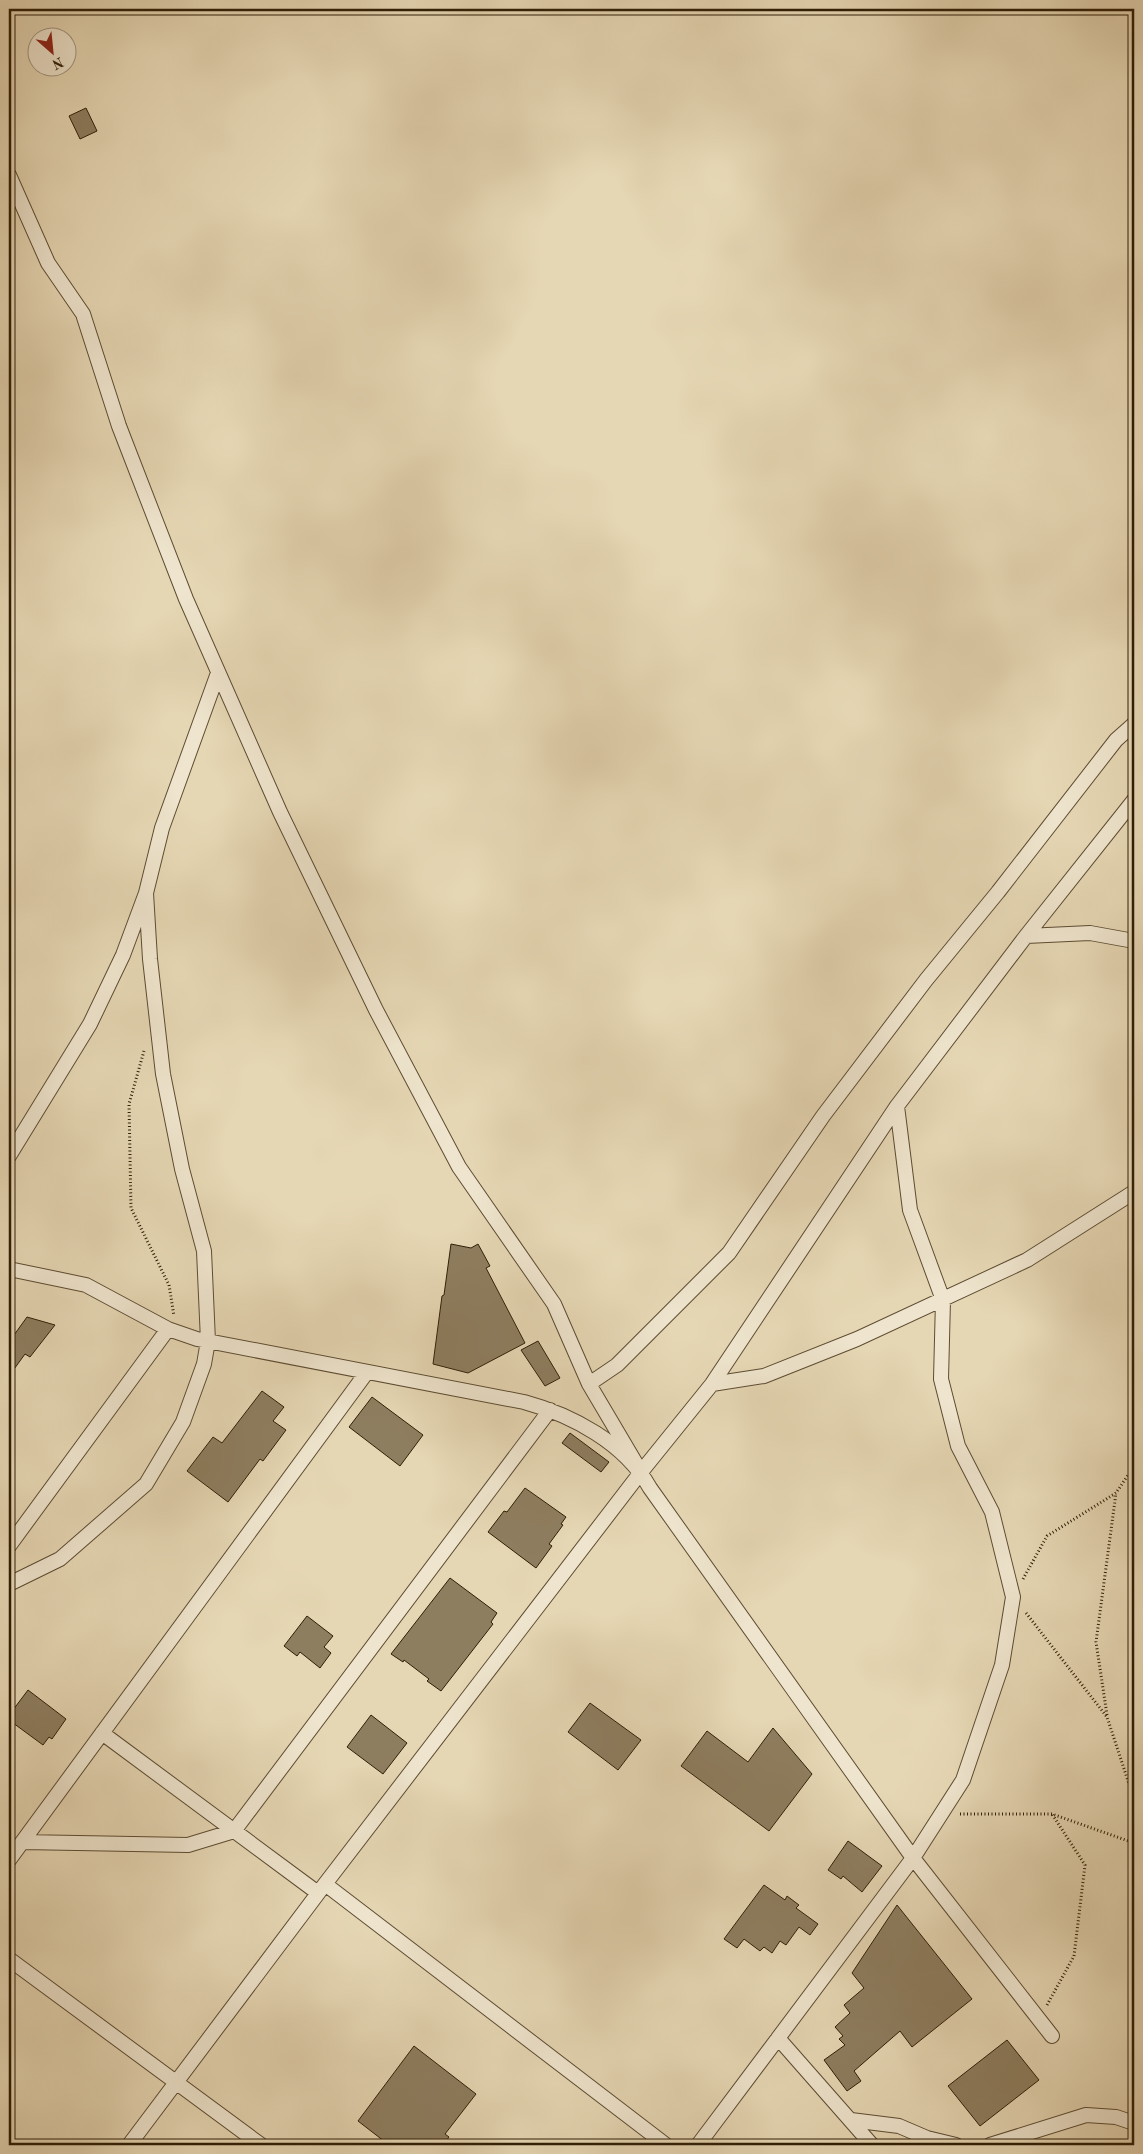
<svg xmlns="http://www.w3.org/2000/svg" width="1143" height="2154" viewBox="0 0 1143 2154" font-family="'Old Standard TT',serif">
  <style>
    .building { fill: #8e7e60; stroke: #2f1e06 }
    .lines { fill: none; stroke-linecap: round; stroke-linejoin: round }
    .street-casing { stroke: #5d4c32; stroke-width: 16 }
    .path { stroke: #2f1e06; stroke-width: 3; stroke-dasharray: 1 2.5; stroke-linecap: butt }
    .street { stroke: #efe5ce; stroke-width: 14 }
  </style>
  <rect width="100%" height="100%" fill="#e6d7b4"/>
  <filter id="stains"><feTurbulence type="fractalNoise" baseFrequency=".004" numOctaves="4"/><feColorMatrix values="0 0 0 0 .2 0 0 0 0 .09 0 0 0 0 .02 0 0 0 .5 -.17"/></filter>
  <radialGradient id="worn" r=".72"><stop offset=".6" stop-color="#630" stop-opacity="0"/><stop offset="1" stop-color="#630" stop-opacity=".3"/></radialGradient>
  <path class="building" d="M86,108l11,23 -17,8 -11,-23z
    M451,1244l20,4 7,-4 12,22 -4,2 39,75 -57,30 -35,-9 9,-68 2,-1z
    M27,1317l28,8 -25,32 -5,-3 -16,22v-34z
    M538,1341l22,37 -15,8 -24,-36z
    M262,1391l22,16 -11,14 13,9 -23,31 -3,-2 -32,43 -41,-31 26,-34 9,6z
    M372,1397l51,38 -23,31 -51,-39z
    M570,1433l39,29 -8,10 -39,-29z
    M525,1488l41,29 -5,7 2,1 -14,19 3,2 -16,22 -48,-36 16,-21 3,1z
    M450,1578l47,35 -6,9 2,2 -52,67 -14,-10 2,-2 -25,-19 -1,2 -12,-8z
    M307,1616l26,20 -9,11 7,6 -11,15 -20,-16 -3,4 -13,-10z
    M28,1690l38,29 -14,20 -3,-2 -6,8 -34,-25 6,-8 -2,-2z
    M590,1703l51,37 -23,30 -50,-38z
    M371,1715l36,28 -24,31 -36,-27z
    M773,1728l39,46 -43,57 -88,-65 26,-35 41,31z
    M848,1841l34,25 -20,26 -19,-16 -2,3 -13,-9z
    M764,1885l21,15 2,-4 12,9 -3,3 22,16 -8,11 -11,-8 -13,18 -6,-4 -8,12 -8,-6 -4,4 -16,-12 -7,9 -13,-9z
    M897,1905l75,94 -60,48 -12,-16 -46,40 7,10 -14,10 -23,-31 21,-15 -6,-6 4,-3 -8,-9 15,-14 -6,-8 20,-17 -12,-15z
    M1007,2040l32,40 -59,46 -32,-40z
    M414,2046l62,48 -31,40 4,3 -6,8h-54l-31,-24z"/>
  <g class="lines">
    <defs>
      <path id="street" d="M9,175l39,88 35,51 36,112 67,173 94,213 96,198 83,157 95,137 35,80 52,88
        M1026,936l64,-3 44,8
        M9,1156l81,-132 33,-69 23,-62 16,-65 56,-155
        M9,1269l77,16 82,44 29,10 327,63c48,13 101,41 126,86l263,370 139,178
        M589,1384l28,-19 112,-112 94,-137 103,-136 72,-88 118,-152 18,-16
        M712,1384l52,-8 93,-37 170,-79 107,-68
        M9,1546l159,-217
        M9,1584l51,-25 86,-75 37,-62 21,-58 4,-23 -4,-90 -22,-82 -19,-95 -13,-115 -4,-66
        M102,1733l216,160
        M22,1842l166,3 46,-14 316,-421
        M9,1860l358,-488
        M325,1884l341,261
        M9,1959l252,186
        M778,2038l94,107
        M851,2120l48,6 28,12 29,7
        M129,2145l196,-261 316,-412 71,-88 185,-278 129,-170 108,-136
        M698,2145l215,-287 50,-78 39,-115 11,-68 -21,-85 -34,-66 -17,-67 2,-79 -33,-90 -13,-104
        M990,2145l96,-30 30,2 18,6"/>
    </defs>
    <use href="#street" class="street-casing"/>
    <path class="path" d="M144,1051l-15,53 2,104 38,77 5,31
      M1023,1579l24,-43 69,-43 18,-27
      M1026,1613l81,104 24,73 3,5
      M1107,1715l-11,-73 20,-149
      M960,1814h92l82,29
      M1047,2005l27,-49 11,-91 -33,-51"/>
    <use href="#street" class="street"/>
  </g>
  <rect width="1143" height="2154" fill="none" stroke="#e6d7b4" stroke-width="30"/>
  <rect x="10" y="10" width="1123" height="2134" fill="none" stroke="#2f1e06" stroke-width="2.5"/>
  <rect x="15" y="15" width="1113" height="2124" fill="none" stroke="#2f1e06"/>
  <g transform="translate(52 52) rotate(153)"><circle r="24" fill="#efe5ce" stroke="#a2957e"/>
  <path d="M0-4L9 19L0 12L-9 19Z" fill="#8f2418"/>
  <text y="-8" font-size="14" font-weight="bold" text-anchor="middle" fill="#2f1e06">N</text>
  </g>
  <rect width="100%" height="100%" filter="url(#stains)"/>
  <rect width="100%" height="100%" fill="url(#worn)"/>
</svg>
